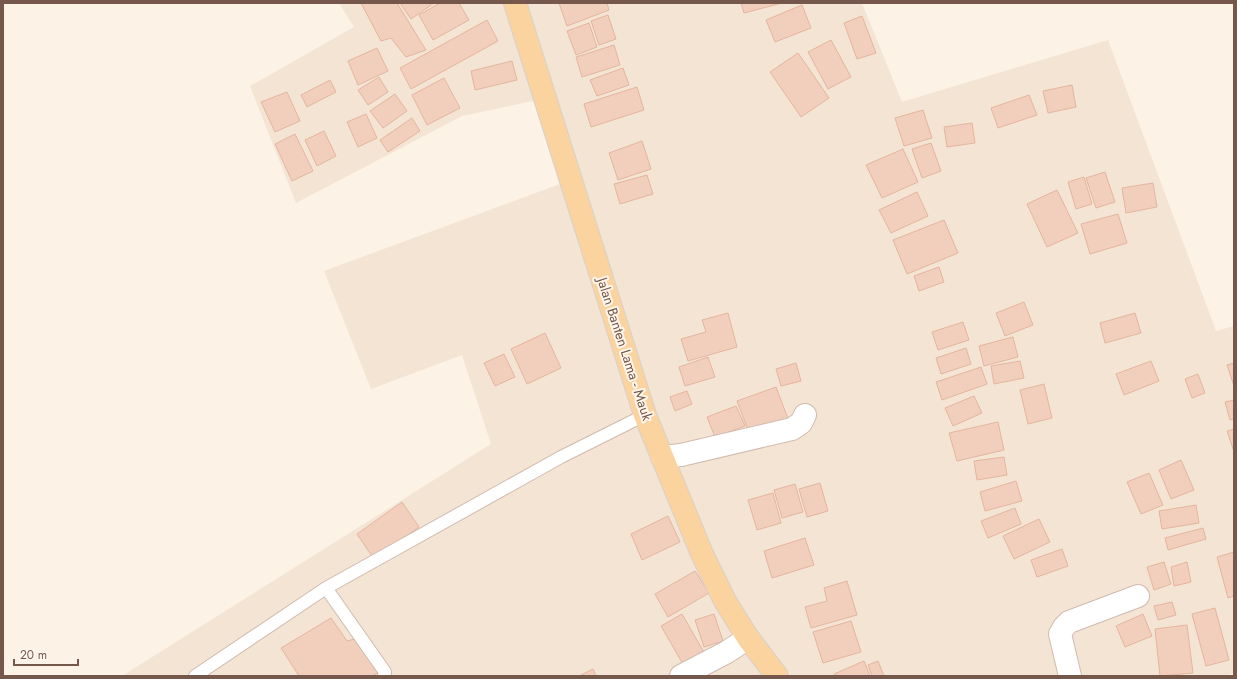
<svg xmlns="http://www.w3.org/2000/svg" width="1237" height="679" viewBox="0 0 1237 679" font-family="Jost,sans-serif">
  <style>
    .residential { fill: #f4e4d4 }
    .building { fill: #f2cfbd; stroke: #e4b59e }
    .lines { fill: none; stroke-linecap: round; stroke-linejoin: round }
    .service-casing { stroke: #d0bbaf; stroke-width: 14 }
    .minor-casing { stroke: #d0bbaf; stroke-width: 24 }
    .primary-casing { stroke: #d8d0cd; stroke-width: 24 }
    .service { stroke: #fff; stroke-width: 12 }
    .minor { stroke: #fff; stroke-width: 22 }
    .primary { stroke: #fad39f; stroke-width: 22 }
    .labels { text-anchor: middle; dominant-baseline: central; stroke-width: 4; stroke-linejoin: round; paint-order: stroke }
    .street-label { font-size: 14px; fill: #75574b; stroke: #fff6ec }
  </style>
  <rect width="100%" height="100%" fill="#fcf2e6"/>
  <path class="residential" d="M339,3h523l40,99 206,-62 108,291 18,-5v347l-7,3h-1105l369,-232 -29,-89 -91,34 -47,-118 236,-87 -22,-84 -76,16 -166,87 -46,-117 104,-59z"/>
  <path class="building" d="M361,3h36l29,47 -20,7 -15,-19 -10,3z
    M400,3h34l-23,16z
    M440,3h19l10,17 -36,20 -14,-25z
    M559,3h48l2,7 -42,16z
    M741,3h41l-38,10z
    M802,5l9,23 -36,14 -9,-22z
    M608,15l8,24 -17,6 -8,-24z
    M862,16l14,37 -19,6 -13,-36z
    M487,20l11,21 -87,48 -11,-21z
    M589,23l8,24 -21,8 -9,-24z
    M831,40l20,37 -23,12 -20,-37z
    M614,45l6,20 -38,12 -6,-20z
    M377,48l11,23 -30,14 -10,-24z
    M798,53l31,45 -28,19 -31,-45z
    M512,61l5,19 -42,10 -4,-19z
    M623,68l6,17 -32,11 -7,-16z
    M379,77l9,15 -20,13 -10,-15z
    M444,78l16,30 -33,17 -15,-30z
    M330,80l6,12 -29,15 -6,-12z
    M1072,85l4,22 -28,6 -5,-22z
    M637,87l7,23 -53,17 -7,-23z
    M287,92l13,29 -25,11 -14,-30z
    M395,94l12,17 -24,17 -13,-17z
    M1029,95l8,20 -39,13 -7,-20z
    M923,110l9,28 -28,8 -9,-28z
    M366,114l11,24 -19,9 -11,-25z
    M412,118l8,13 -32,21 -8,-12z
    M972,123l3,20 -28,4 -3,-20z
    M324,131l12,25 -19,10 -12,-26z
    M295,134l18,37 -21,10 -17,-37z
    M642,141l9,28 -33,11 -9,-27z
    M931,143l10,28 -19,7 -10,-29z
    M903,149l15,33 -36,16 -16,-33z
    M1105,172l10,30 -19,6 -10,-30z
    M647,175l6,19 -33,10 -6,-20z
    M1084,177l8,27 -16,5 -8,-27z
    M1153,183l4,24 -31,6 -4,-25z
    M1057,190l21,43 -31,14 -20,-43z
    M917,192l11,24 -37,17 -12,-23z
    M1118,214l9,29 -37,11 -9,-30z
    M944,220l14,33 -51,21 -14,-34z
    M939,267l5,15 -25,9 -5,-15z
    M1024,302l9,23 -28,11 -9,-23z
    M728,313l9,34 -49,14 -7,-22 25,-7 -4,-12z
    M1135,313l6,20 -36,10 -5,-20z
    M963,322l6,18 -31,10 -6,-18z
    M545,333l16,35 -34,16 -16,-35z
    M1013,337l5,20 -34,9 -5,-20z
    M966,348l5,16 -30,10 -5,-16z
    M504,354l11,23 -20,9 -11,-23z
    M708,357l7,20 -30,9 -6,-19z
    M1020,361l4,17 -30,6 -3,-18z
    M1151,361l8,20 -35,14 -8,-21z
    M796,363l5,18 -20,5 -5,-17z
    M1234,363v23l-7,-21z
    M981,367l6,17 -45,16 -6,-18z
    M1198,374l7,19 -13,5 -7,-19z
    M1044,384l8,34 -24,6 -8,-34z
    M776,387l14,37 -39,14 -14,-37z
    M687,391l5,13 -17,7 -5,-14z
    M974,396l8,17 -29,13 -8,-18z
    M1234,400v19l-4,1 -5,-18z
    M736,406l9,20 -30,11 -8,-20z
    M998,422l6,28 -47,11 -8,-28z
    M1234,429v23l-7,-21z
    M1004,457l3,18 -30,5 -3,-19z
    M1181,460l13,30 -23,9 -12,-29z
    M1149,473l14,32 -22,9 -14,-32z
    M1016,481l6,20 -37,10 -5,-19z
    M820,483l8,28 -21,6 -8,-28z
    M795,484l8,28 -21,6 -8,-28z
    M773,493l8,30 -24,7 -9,-30z
    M402,502l17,25 -45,32 -17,-25z
    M1196,505l3,18 -37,6 -3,-18z
    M1015,508l6,16 -33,14 -7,-17z
    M668,516l12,26 -38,18 -11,-26z
    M1039,519l11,23 -36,17 -11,-23z
    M1203,528l3,11 -38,11 -3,-12z
    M805,538l9,27 -42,13 -8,-27z
    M1062,549l6,17 -31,11 -6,-17z
    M1234,552v44l-6,2 -11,-41z
    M1164,562l7,22 -17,6 -7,-23z
    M1187,562l4,20 -17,4 -3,-19z
    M695,571l14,22 -41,24 -13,-23z
    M847,581l10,34 -46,13 -6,-21 22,-6 -3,-13z
    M1172,602l4,13 -18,5 -4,-14z
    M1215,608l14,52 -23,6 -14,-52z
    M682,614l23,40 -21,12 -23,-40z
    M714,614l9,27 -19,6 -9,-27z
    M1143,614l9,22 -27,11 -9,-21z
    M331,618l16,23 11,-3 22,34 -8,4h-73l-18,-28z
    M851,621l10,31 -38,11 -10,-31z
    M1187,625l6,48 -33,3 -5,-47z
    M864,661l6,15h-35l-1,-2z
    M878,661l6,15h-12l-4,-11z
    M593,669l3,7h-17z"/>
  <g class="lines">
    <defs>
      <path id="service" d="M326,588l59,84 -1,4
        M195,676l131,-88 235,-131 84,-42"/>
      <path id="minor" d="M662,457l19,-2 111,-26 9,-6 4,-8
        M681,676l46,-24 21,-14
        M1070,676l-10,-42 4,-7 5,-5 69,-26"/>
      <path id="primary" d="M515,3l130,412 57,139 23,47 23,37 29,38"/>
    </defs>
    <use href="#service" class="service-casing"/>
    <use href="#minor" class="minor-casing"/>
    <use href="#primary" class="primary-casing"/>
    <use href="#service" class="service"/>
    <use href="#minor" class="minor"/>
    <use href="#primary" class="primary"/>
  </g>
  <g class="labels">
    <g class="street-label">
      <text transform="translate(625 349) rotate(72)">Jalan Banten Lama - Mauk</text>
    </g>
  </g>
  <rect width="1237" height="679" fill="none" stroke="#75574b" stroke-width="8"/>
  <path d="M14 659v6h64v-6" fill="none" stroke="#75574b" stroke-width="2"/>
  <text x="20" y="659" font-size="12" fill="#75574b" stroke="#fff6ec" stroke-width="3" paint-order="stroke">20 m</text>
</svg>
